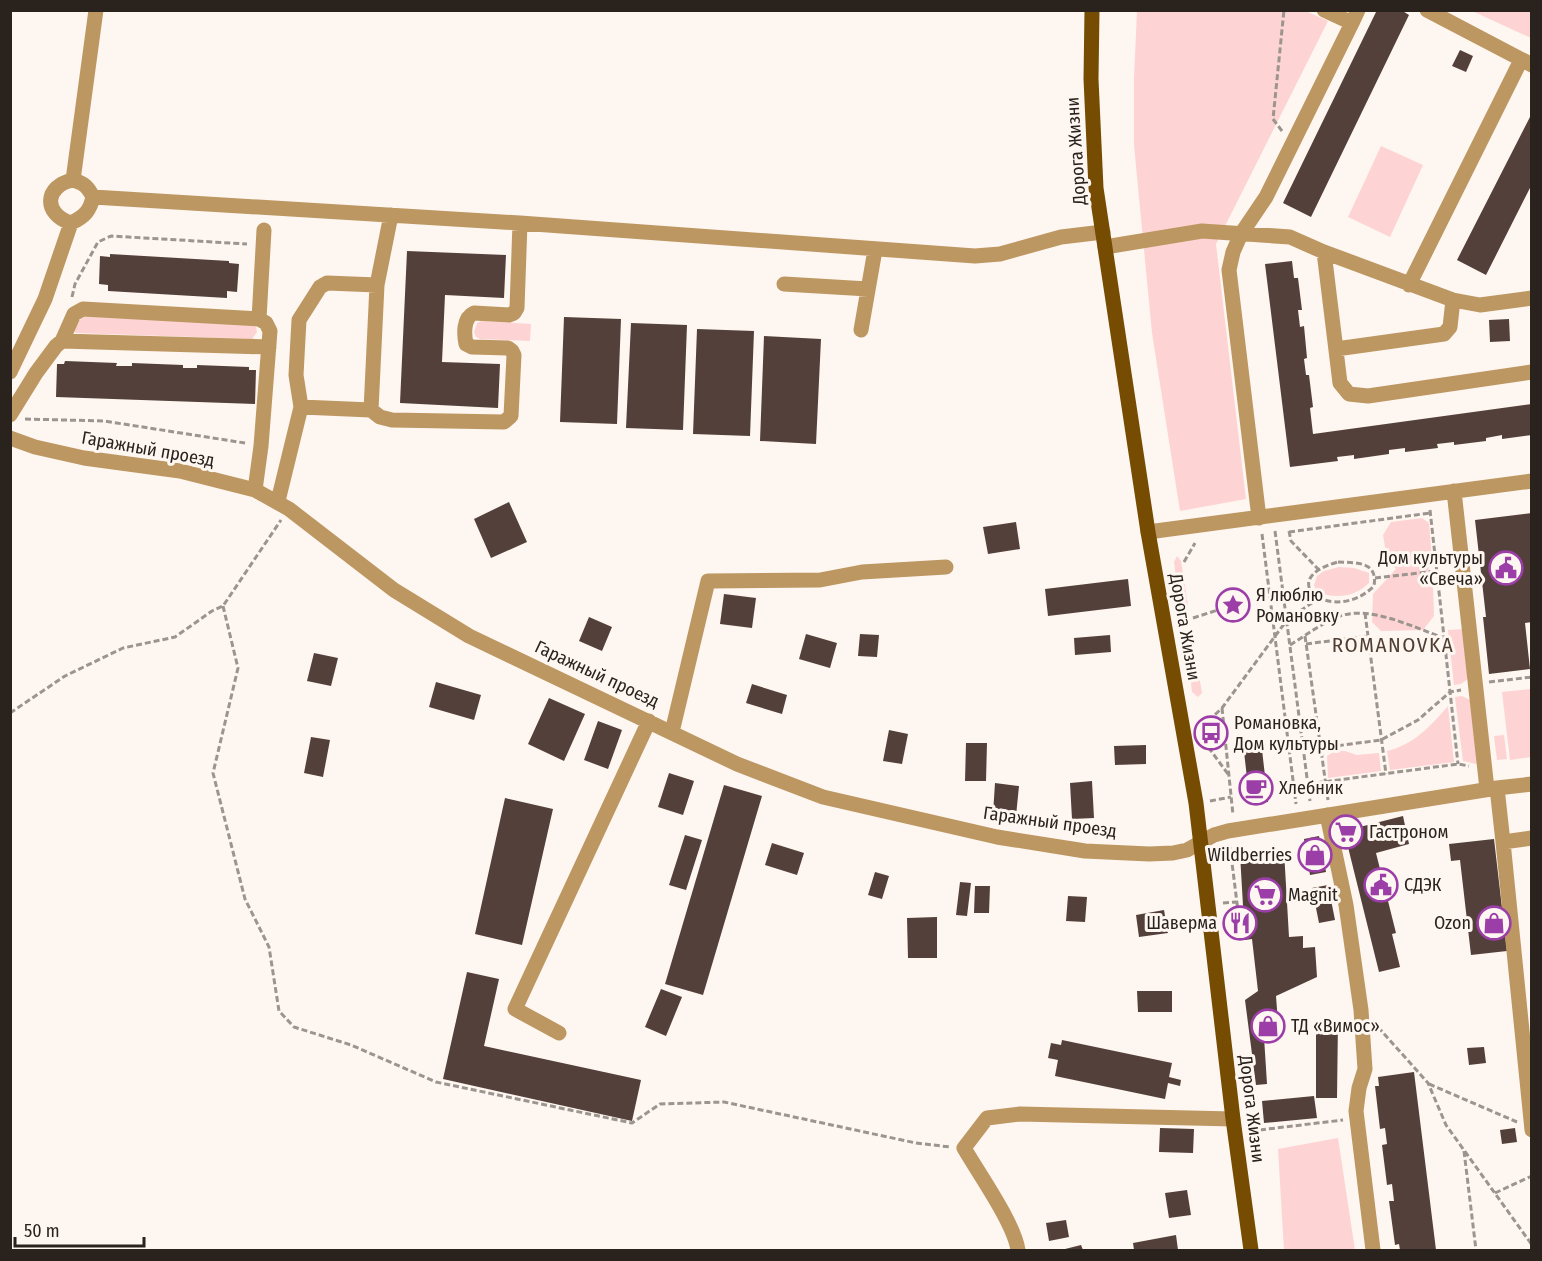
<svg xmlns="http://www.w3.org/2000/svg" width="1542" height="1261" viewBox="0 0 1542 1261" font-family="'Fira Sans Condensed',sans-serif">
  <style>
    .green { fill: #fdd4d3 }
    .building { fill: #54403a }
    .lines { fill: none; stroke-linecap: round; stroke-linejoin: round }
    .path { stroke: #9c948e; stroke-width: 3; stroke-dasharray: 6 3; stroke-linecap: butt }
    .minor { stroke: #bd9762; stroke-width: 15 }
    .major { stroke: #754c01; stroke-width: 15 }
    .labels { text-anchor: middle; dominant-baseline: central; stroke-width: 6; stroke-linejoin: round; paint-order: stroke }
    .street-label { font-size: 18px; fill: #29221d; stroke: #fef6f0 }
    .poi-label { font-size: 18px; fill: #29221d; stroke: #fef6f0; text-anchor: start }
    .quarter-label { font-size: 21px; letter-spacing: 1.5px; fill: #4f3e33; stroke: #fef6f0 }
  </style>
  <rect width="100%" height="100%" fill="#fef6f0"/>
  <path class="green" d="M1137,11h169l22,10 -112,223 30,255 -66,12 -28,-178 -18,-188v-67z
    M1472,11h59v27z
    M1381,146l42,19 -33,72 -42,-20z
    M89,315l163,9 4,3 1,5 -5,7 -177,-6c-2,-10 5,-14 14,-18z
    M481,321l50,3 -1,17 -50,-2 -4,-2 -2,-5 3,-9z
    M1422,518l7,5 3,38 -6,15 7,9 1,31 -11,14 -42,1 -9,-9 1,-28 23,-25 -9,-10 -4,-24 8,-13z
    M1177,556l4,5 7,44 -1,6 -7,-4 -6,-45z
    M1339,567l15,1 15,5v10c-14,14 -33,16 -52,9l-3,-7 3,-9 7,-5z
    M1464,629l5,49 -8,6 -7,1 -6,-55z
    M1193,661l4,3 5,29 -4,4 -6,-5 -3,-28z
    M1531,689v68l-21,3 -8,-68z
    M1462,696l10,5 7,61 -3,2 -13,-3 -8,-64z
    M1448,706l6,56 -64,8 -3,-19c26,-6 44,-25 61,-45z
    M1504,735l3,24 -10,1 -3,-24z
    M1335,751h10l12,4 22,-2 2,18 -53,7 -1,-22z
    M1338,1138l17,112h-71l-6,-101z"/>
  <path class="building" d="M1377,10h24l8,5 -98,202 -28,-14z
    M1460,50l13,6 -7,16 -14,-6z
    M1532,113v71l-46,91 -29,-15z
    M407,251l99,4 -2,43 -59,-3 -3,67 58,2 -2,44 -98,-5z
    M110,254l119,7v2l10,1 -2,28 -10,-1v7l-119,-7v-6l-9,-1 1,-28 10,1z
    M1292,261l2,17h4l4,32h-4l2,17 4,-1 3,32 -3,1 2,16h3l4,32 -3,1 3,26 219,-30v31l-30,4v-4l-16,3v3l-32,4v-3l-17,2 1,4 -33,4v-4l-16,2v4l-35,5v-4l-17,2 1,4 -48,6 -25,-203z
    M564,317l57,2 -4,105 -57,-2z
    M1509,319l1,22 -20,1 -1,-22z
    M631,323l56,2 -4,105 -57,-2z
    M697,329l57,2 -4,105 -57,-2z
    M764,336l57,3 -5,105 -56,-3z
    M65,361l52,2 -1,3h16v-3l51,2v3h14v-3l52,2v3h7l-1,34 -199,-7 1,-33h7z
    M509,502l18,40 -36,16 -17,-39z
    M1532,513v109l-7,1 5,46 -41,5 -6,-57h3l-11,-97z
    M1016,522l4,27 -32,5 -5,-27z
    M1128,579l3,27 -83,10 -3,-27z
    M724,594l32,4 -4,30 -32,-4z
    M589,617l23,10 -10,24 -23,-10z
    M806,634l31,9 -7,25 -31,-9z
    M860,634l19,1 -2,22 -19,-1z
    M1110,635l1,17 -36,3 -1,-17z
    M314,653l24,5 -7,28 -24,-5z
    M436,682l45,13 -7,25 -45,-13z
    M752,684l35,11 -5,19 -36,-11z
    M549,698l36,16 -21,47 -36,-17z
    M598,721l24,9 -14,39 -24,-9z
    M889,730l19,4 -6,30 -19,-3z
    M311,737l19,3 -7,37 -19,-4z
    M1261,741l7,61 -18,2 -7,-61z
    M966,743h21l-1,38h-21z
    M1146,745v19l-31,1 -1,-19z
    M669,773l25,8 -11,34 -25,-8z
    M1092,781l2,37 -22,1 -2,-36z
    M995,783l24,3 -3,30 -23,-2z
    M724,785l38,11 -59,199 -38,-11z
    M505,798l48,11 -31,136 -47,-11z
    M1403,816l6,28 -33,9 20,80 -4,1 8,33 -21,5 -35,-141z
    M685,835l17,5 -16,50 -17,-5z
    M1319,836l7,36 -16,3 -6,-36z
    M1494,839l13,112 -36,4 -11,-95 -9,1 -2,-17z
    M772,843l32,10 -7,22 -32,-10z
    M1284,851l5,86 14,-1v12l12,-1 2,30 -41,19 3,40 -15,1 3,47 -11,1 -11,-85 13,-9 -6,-52 -7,1 -5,-86z
    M875,872l14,4 -7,23 -14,-4z
    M960,882l11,1 -4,33 -11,-1z
    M1328,885l7,35 -16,3 -7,-35z
    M975,886h15l-1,27h-15z
    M1068,896l19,1 -2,25 -19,-1z
    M1164,910l4,23 -29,4 -3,-22z
    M937,917v41h-29l-1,-40z
    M467,972l32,7 -15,67 157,34 -9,41 -189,-42z
    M661,989l21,8 -16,39 -21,-9z
    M1137,991h35v21h-34z
    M1316,1020h22l-1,78h-21z
    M1062,1040l110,23 -3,14 12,3 -1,6 -12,-3 -3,16 -110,-23 3,-16 -10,-2 3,-15 10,2z
    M1484,1047l2,16 -17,2 -2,-17z
    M1414,1072l22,178h-36l-1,-6 -4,1 -6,-44h5l-2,-17 -5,1 -5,-40 5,-1 -2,-16 -5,1 -5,-43h4l-1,-9z
    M1314,1096l3,22 -53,5 -2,-22z
    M1160,1128l34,1 -1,24 -34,-1z
    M1515,1128l2,14 -15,2 -2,-14z
    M1187,1190l4,25 -22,3 -4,-25z
    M1066,1220l3,17 -20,4 -3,-18z
    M1176,1235l2,15h-44l-1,-7z
    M1081,1245l2,5h-22z"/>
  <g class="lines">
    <path class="path" d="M1282,131l-9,-12 11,-109
      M72,297l3,-13 23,-42 13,-6 136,8
      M25,419l79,2 141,22
      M1430,510l28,254
      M1275,531l35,270
      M1289,531l2,10 27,28
      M1289,532l141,-19
      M1262,534l34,270
      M1184,562l11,-19
      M1338,562c19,1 40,-1 36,24 -40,40 -103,-6 -36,-24z
      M1375,578l61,-7
      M223,606l15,62 -25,105 32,126 24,48 10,64 15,16 57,18 85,37 196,41 28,-19 64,-2 192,41 34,4
      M1365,613l21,161
      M1193,618l34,-11
      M1305,636l23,164
      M1306,644l62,-8
      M1290,645c15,-9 29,-20 45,-27 32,-15 77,9 109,20
      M1489,682l43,-5
      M1222,708l11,107
      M10,713l55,-37 58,-28 52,-11 37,-26 11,-5 58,-86
      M1202,727l20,-19 65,-88 32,-22
      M1203,740l25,34
      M1320,748l61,-8 37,-20 32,-28 11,-2
      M1308,784l150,-20 11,2
      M1210,801l21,-4
      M1230,847l8,64
      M1223,903l13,-1
      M1378,1027l50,56 18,42 86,120
      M1429,1084l88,38
      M1251,1131l92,-11
      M1464,1151l12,99
      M1495,1193l37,-17"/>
    <path class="minor" d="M1324,10l28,13 6,-13
      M1427,10l105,55
      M73,180l23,-170
      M73,180c11,3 15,7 20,17 -3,14 -9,20 -22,26 -28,-9 -27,-37 2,-43z
      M93,197l427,26 455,33 25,-2 61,-17 42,-5
      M1105,247l97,-16 88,6 34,15 16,131 9,11 19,2 164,-24
      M1324,252l129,48 27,5 52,-7
      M784,284l84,5
      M1409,285l112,-225
      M259,319l5,-89
      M861,330l14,-80
      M62,341l207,6
      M1336,349l108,-15 6,-7 3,-27
      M10,372l35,-73 26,-76
      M301,407l70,3 9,7 12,3 112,2 7,-6 3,-61 -2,-4 -4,-3 -36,-1 -6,-3c-2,-10 -3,-26 8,-31l35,2 5,-2 3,-5 3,-85
      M371,410l6,-125 14,-70
      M10,415l26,-42 20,-27 6,-5 12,-27 9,-5 176,10 7,4 4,8 -9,115 -6,44
      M10,438l25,9 49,11 96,13 75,19 34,19 105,81 75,46 268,128 86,33 174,40 88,14 64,3 24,-1 14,-3 27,-15 14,-4 269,-43 6,54 29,-4
      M1454,491l33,298
      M278,501l23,-94 -5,-32 3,-55 21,-33 7,-4 50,2
      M1259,518l-30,-248 4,-18 8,-18 25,-37 86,-174
      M1148,532l384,-51
      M672,732l36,-151 112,-1 42,-8 84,-5
      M1497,788l35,-4
      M1327,815l19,90 15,105 4,59 -6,19 -3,23 17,139
      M1503,842l29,288
      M559,1033l-44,-24 134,-288
      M1018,1250c-4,-27 -39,-76 -54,-102l23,-30 33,-4 213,5"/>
    <path class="major" d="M1092,10l-1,69 5,109 52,344 48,271 37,316 18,131"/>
  </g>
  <defs>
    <symbol id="civic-ring" viewBox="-11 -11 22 22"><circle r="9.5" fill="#fef6f0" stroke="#9c3ea7" stroke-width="1.5"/><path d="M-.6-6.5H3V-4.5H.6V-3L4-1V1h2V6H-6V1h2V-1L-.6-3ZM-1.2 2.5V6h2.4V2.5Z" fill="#9c3ea7"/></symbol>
    <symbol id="sight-ring" viewBox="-11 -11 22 22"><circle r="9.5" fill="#fef6f0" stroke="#9c3ea7" stroke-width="1.5"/><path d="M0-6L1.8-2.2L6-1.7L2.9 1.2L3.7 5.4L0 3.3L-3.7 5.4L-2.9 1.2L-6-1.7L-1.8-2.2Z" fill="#9c3ea7"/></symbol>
    <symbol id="bus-ring" viewBox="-11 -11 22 22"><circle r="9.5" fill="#fef6f0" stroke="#9c3ea7" stroke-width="1.5"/><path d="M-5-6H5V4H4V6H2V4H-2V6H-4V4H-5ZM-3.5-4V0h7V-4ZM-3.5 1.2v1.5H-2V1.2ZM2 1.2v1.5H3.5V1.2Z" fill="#9c3ea7"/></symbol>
    <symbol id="cafe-ring" viewBox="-11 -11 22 22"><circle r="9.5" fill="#fef6f0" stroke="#9c3ea7" stroke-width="1.5"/><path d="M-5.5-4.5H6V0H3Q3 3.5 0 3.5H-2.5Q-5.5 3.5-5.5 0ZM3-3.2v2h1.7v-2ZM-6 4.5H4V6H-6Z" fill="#9c3ea7"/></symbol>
    <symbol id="supermarket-ring" viewBox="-11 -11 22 22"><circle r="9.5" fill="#fef6f0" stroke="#9c3ea7" stroke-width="1.5"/><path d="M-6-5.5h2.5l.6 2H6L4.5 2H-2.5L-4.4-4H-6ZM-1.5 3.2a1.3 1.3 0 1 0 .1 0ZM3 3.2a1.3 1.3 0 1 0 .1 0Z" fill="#9c3ea7"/></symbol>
    <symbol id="shop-ring" viewBox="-11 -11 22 22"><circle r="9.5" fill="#fef6f0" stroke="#9c3ea7" stroke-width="1.5"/><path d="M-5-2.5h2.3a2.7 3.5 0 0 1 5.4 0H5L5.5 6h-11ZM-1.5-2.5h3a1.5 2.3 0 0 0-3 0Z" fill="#9c3ea7"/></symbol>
    <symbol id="restaurant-ring" viewBox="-11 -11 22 22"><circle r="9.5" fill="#fef6f0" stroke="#9c3ea7" stroke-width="1.5"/><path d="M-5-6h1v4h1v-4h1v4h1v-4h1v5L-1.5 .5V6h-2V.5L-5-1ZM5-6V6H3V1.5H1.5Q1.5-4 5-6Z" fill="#9c3ea7"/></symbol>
  </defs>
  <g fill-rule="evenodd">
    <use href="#civic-ring" x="1487" y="549" width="38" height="38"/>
    <use href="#sight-ring" x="1214" y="586" width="38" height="38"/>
    <use href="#bus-ring" x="1192" y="714" width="38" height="38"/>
    <use href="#cafe-ring" x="1237" y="769" width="38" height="38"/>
    <use href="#supermarket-ring" x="1327" y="813" width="38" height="38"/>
    <use href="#shop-ring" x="1296" y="836" width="38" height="38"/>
    <use href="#civic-ring" x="1362" y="866" width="38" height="38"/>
    <use href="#supermarket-ring" x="1246" y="876" width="38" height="38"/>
    <use href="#restaurant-ring" x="1221" y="904" width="38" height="38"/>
    <use href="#shop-ring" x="1475" y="904" width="38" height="38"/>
    <use href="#shop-ring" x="1249" y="1007" width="38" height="38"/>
  </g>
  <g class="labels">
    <g class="street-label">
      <text transform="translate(1076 151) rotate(-94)">Дорога Жизни</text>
      <text transform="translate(148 449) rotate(10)">Гаражный проезд</text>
      <text transform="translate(1185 627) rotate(80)">Дорога Жизни</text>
      <text transform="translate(597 674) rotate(25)">Гаражный проезд</text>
      <text transform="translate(1050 822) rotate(8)">Гаражный проезд</text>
      <text transform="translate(1252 1109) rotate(83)">Дорога Жизни</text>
    </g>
    <g class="poi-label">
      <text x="1483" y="558" text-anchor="end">Дом культуры<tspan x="1483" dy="21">«Свеча»</tspan></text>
      <text x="1256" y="595">Я люблю<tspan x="1256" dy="21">Романовку</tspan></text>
      <text x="1234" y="723">Романовка,<tspan x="1234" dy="21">Дом культуры</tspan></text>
      <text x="1279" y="788">Хлебник</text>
      <text x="1369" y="832">Гастроном</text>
      <text x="1292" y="855" text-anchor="end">Wildberries</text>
      <text x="1404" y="885">СДЭК</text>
      <text x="1288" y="895">Magnit</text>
      <text x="1217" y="923" text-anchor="end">Шаверма</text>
      <text x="1471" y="923" text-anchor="end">Ozon</text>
      <text x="1291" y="1026">ТД «Вимос»</text>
    </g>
    <g class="quarter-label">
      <text x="1393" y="645">ROMANOVKA</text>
    </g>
  </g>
  <rect width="1542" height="1261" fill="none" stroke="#29221d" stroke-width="24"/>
  <path d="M15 1237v9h129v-9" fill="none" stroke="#29221d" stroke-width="3"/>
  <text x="24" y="1237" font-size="18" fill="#29221d" stroke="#fef6f0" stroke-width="4.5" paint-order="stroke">50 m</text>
</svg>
